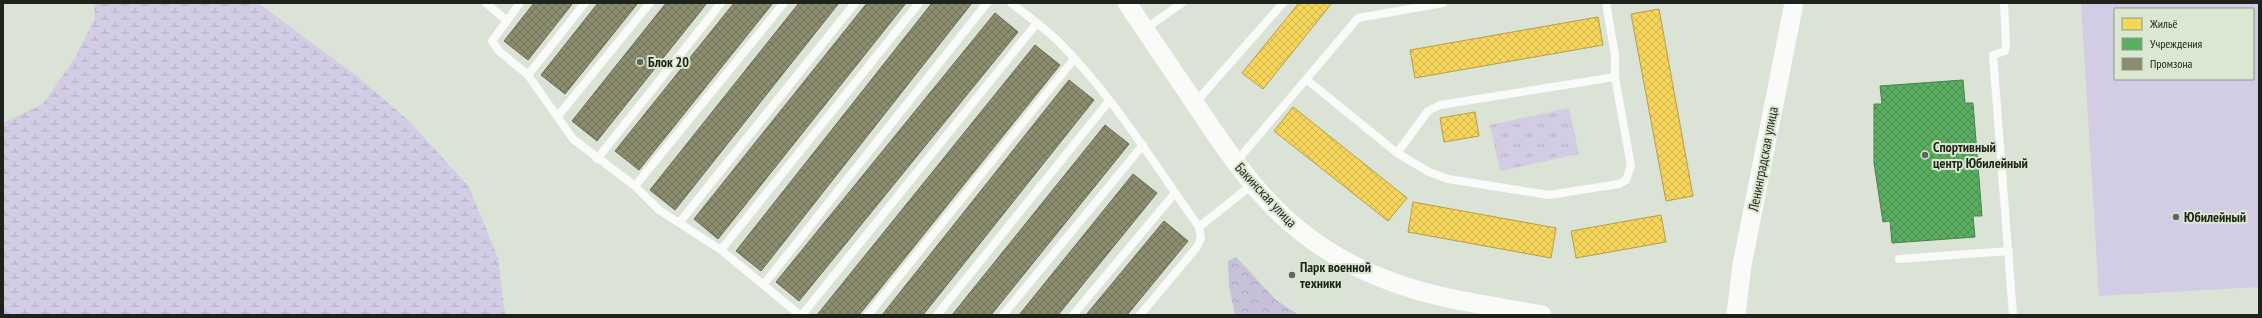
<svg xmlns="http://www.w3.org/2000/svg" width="2262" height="318" font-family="'PT Sans Narrow',sans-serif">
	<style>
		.grass { fill: #d2cce4; fill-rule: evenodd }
		.forest { fill: url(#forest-crowns) }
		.wetland { fill: url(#wetland-marsh) }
		.park { fill: url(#park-tufts) }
		.homes { fill: url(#homes-cross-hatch); stroke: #b59f48 }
		.public { fill: url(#public-cross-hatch); stroke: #48844c }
		.industry { fill: url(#industry-cross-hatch); stroke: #6b6c55 }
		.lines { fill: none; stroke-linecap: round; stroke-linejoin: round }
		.service { stroke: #fafbf9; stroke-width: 8 }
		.tertiary { stroke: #fafbf9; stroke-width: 19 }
		.poi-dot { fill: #60665c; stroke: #dae8d1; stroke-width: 1.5 }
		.labels { text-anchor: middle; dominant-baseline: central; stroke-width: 4; stroke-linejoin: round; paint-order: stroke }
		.poi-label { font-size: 14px; font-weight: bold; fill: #1d221a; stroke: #dae8d1; text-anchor: start }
		.street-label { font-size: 14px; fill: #1d221a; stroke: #dae8d1 }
	</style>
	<defs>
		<pattern id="forest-crowns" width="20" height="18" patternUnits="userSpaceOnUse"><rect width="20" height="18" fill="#c6c0d8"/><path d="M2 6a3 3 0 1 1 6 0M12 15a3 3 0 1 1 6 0" fill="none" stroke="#aaa5b9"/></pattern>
		<pattern id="wetland-marsh" width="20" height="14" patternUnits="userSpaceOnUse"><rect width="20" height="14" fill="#d2cce4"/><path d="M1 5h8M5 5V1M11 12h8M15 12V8" fill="none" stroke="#b4afc3"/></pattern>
		<pattern id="park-tufts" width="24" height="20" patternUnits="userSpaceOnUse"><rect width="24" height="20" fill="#d2cce4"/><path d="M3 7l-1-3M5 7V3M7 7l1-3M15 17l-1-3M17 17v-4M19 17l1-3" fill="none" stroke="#b4afc3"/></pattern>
		<pattern id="homes-cross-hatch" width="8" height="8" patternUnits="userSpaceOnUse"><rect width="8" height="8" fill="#f6d55c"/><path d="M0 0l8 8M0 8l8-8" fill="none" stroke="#d2b74f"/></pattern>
		<pattern id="public-cross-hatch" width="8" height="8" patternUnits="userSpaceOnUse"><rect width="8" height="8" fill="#5aae61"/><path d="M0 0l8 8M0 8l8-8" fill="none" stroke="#4a8d4f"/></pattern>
		<pattern id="industry-cross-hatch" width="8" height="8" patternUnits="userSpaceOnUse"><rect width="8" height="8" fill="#8c8c6e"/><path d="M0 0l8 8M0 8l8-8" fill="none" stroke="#72725a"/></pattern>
	</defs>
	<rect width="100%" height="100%" fill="#dbe3d6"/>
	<path class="grass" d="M2081 3H2259V287L2099 296ZM2115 9H2253V79H2115Z"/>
	<path class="forest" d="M1236 257 1276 300 1299 315H1235L1229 286 1228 261Z"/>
	<path class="wetland" d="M94 3H258L358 77 409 121 469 187 498 258 505 315H3V123L43 104 75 58 95 18Z"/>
	<path class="park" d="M1569 108 1579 154 1500 171 1490 125Z"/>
	<path class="homes" d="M1299 3H1332L1263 89 1242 73Z
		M1659 9 1693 196 1666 201 1631 14Z
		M1598 17 1603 45 1415 78 1410 50Z
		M1293 107 1407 198 1388 221 1274 131Z
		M1475 112 1479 136 1444 142 1440 118Z
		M1413 202 1556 228 1551 258 1408 232Z
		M1661 215 1666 242 1576 258 1571 231Z"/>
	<path class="public" d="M1963 80 1965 103H1973L1982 216H1973L1975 237 1892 243 1890 221 1883 222 1874 163V104H1882L1880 86Z"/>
	<path class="industry" d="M534 3H573L528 60 504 41Z
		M598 3H638L565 94 541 75Z
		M666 3H707L597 141 572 121Z
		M734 3H773L639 170 615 151Z
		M799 3H839L675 210 650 190Z
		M867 3H906L718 239 694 219Z
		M932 3H972L761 271 736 251Z
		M995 13 1018 32 799 301 776 282Z
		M1035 45 1060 65 859 315H817Z
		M1069 80 1094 100 923 315H882Z
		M1105 125 1129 144 991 315H952Z
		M1133 174 1157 193 1058 315H1019Z
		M1164 221 1188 241 1127 315H1086Z"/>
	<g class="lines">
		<path class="service" d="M486 3 507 21
			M520 3 492 41 499 51 528 75
			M585 3 528 75 573 139 635 186 659 210 721 250 800 315
			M1011 3C1027 15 1043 27 1058 41 1113 96 1154 164 1199 227L1201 238 1197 247 1140 315
			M2004 3 2006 45 2005 51 1993 55 2013 315
			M1145 29 1182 3
			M1306 79 1397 153 1429 172 1448 179 1549 195 1619 184 1626 180 1631 166 1615 77V55L1606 3
			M1195 103 1283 3
			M558 116 650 3
			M1397 153 1428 111 1440 105 1615 77
			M597 159 721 3
			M1236 162 1358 18 1443 3
			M635 186 784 3
			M679 223 855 3
			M1199 227 1253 184
			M721 250 919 3
			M1899 259 2009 251
			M764 284 987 3
			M802 315 1037 23
			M868 315 1074 59
			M937 315 1109 101
			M1003 315 1143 145
			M1073 315 1175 193"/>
		<path class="tertiary" d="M1127 3C1151 38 1174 73 1198 108 1226 150 1255 193 1293 225 1323 251 1358 270 1395 283 1441 300 1494 306 1542 315
			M1736 315 1742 265 1794 3"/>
	</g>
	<g class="poi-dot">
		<circle cx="640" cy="62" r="4"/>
		<circle cx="1925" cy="155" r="4"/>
		<circle cx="2176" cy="217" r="4"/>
		<circle cx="1292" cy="275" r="4"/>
	</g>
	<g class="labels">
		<g class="poi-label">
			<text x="648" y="62">Блок 20</text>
			<text x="1933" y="147">Спортивный<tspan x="1933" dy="16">центр Юбилейный</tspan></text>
			<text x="2184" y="217">Юбилейный</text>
			<text x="1300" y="267">Парк военной<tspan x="1300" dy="16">техники</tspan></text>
		</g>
		<g class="street-label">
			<text transform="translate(1763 159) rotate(-79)">Ленинградская улица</text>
			<text transform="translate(1266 195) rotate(47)">Бакинская улица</text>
		</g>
	</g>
	<rect width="2262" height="318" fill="none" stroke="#1d221a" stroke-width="8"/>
	<rect x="2114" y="8" width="140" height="72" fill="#dae8d1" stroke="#8e9988"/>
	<rect x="2122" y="18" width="20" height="12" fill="#f6d55c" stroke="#8e9988"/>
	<text x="2150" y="28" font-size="12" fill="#1d221a">Жильё</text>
	<rect x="2122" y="38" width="20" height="12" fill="#5aae61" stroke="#8e9988"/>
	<text x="2150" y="48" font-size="12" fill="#1d221a">Учреждения</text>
	<rect x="2122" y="58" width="20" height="12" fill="#8c8c6e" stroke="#8e9988"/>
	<text x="2150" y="68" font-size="12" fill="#1d221a">Промзона</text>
</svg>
